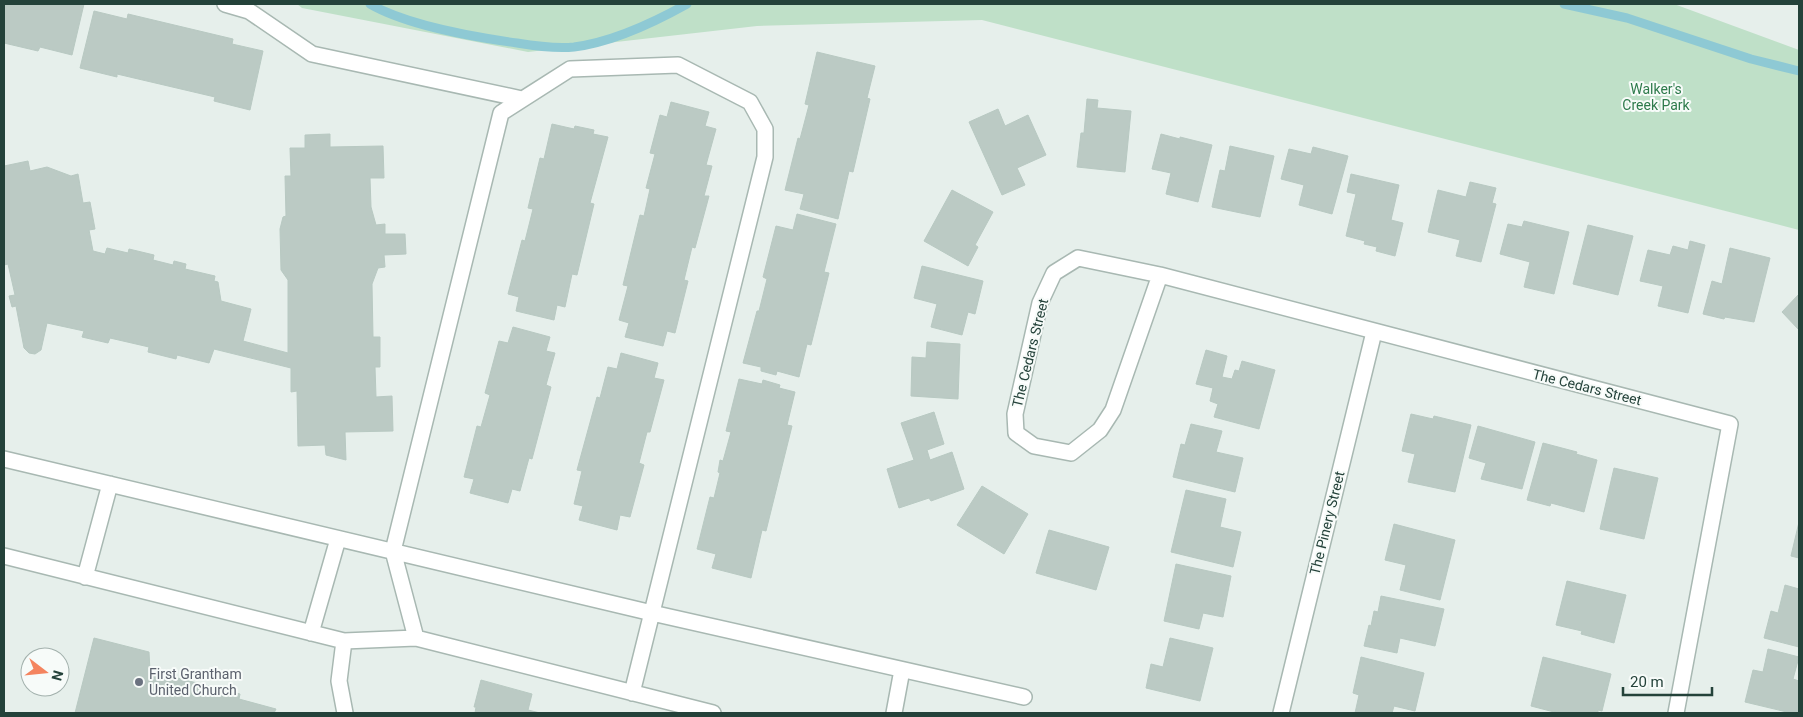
<svg xmlns="http://www.w3.org/2000/svg" width="1803" height="717" font-family="Roboto,sans-serif">
	<style>
		.green { fill: #bfe0c8 }
		.lines { fill: none; stroke-linecap: round; stroke-linejoin: round }
		.stream { stroke: #8ec9d4; stroke-width: 9 }
		.building { fill: #bbcac4; stroke: #b8c9c2 }
		.minor-casing { stroke: #a8b8b2; stroke-width: 18 }
		.minor { stroke: #fff; stroke-width: 15 }
		.worship-dot { fill: #6b7280; stroke: #f7fbf9; stroke-width: 2 }
		.labels { text-anchor: middle; dominant-baseline: central; stroke-width: 4; stroke-linejoin: round; paint-order: stroke }
		.park-label { font-size: 14px; fill: #2d7a4b; stroke: #f7fbf9 }
		.street-label { font-size: 14px; fill: #24423a; stroke: #f7fbf9 }
		.worship-label { font-size: 14px; fill: #5b616d; stroke: #f7fbf9; text-anchor: start }
	</style>
	<rect width="100%" height="100%" fill="#e6efeb"/>
	<path class="green" d="M297 4H1674L1799 50V230L982 20 757 26 528 52 302 8Z"/>
	<g class="lines">
		<path class="stream" d="M370 4C408 26 474 37 517 43 535 46 555 49 574 47 613 42 653 23 687 4
			M1564 4 1627 18 1751 59 1799 71"/>
	</g>
	<path class="building" d="M4 4H84L72 55 40 47 38 51 4 43Z
		M94 11 127 19 128 14 233 39 232 44 263 51 250 110 214 101 215 97 117 74V77L80 68Z
		M817 52 875 66 867 98 870 99 853 172 849 171 838 219 800 209 804 194 785 190 798 138 800 139 809 105 805 104Z
		M1087 99 1098 100 1097 108 1131 111 1125 172 1077 167 1081 133H1084Z
		M671 102 709 112 705 126 716 129 706 165 712 166 704 196H709L695 248 692 247 684 280 688 281 675 333 667 331 663 346 625 337 629 323 619 320 628 286 623 285 640 215 644 216 650 189 646 188 655 154 650 153 660 115 667 117Z
		M998 109 1005 126 1028 115 1046 155 1017 168 1025 185 1002 195 969 122Z
		M552 124 574 129 575 126 594 130 593 134 608 137 590 203 594 204 577 275 572 274 565 307 557 305 554 320 516 311 519 297 508 294 522 240 525 241 533 209 528 208 540 158 544 159Z
		M330 134V147L383 146 384 178H370L371 207 376 225 385 224V234H405L406 254 384 255 385 267 378 268 372 284 373 337H380V367H375L376 397 392 396 393 431 345 432 346 460 326 455 325 445 298 446 297 391 291 392V368L214 349 209 363 177 355 176 359 148 352 149 347 110 338 108 343 82 337 84 331 47 323 41 350 35 354 29 353 24 348 16 306 12 307 9 296 15 295 8 264 4 265V166L28 161 30 171 47 167 71 176 78 174 83 203 90 202 95 229 89 230 93 251 105 254 107 248 128 253 129 249 154 255 153 260 173 265 174 261 186 264 185 269 215 276 214 281 218 282 221 301 251 309 243 341 288 353V280L281 270 280 229 283 217 286 216 285 176H291L290 148H305V135Z
		M1161 134 1180 139V137L1212 145 1198 202 1166 194 1171 173 1152 169Z
		M1230 146 1274 156 1260 217 1212 207 1220 170 1225 171Z
		M1313 147 1348 156 1332 214 1299 205 1304 185 1281 179 1289 149 1311 154Z
		M1351 174 1399 185 1391 220 1403 223 1395 256 1376 251 1377 247 1364 244 1365 241 1346 236 1356 194 1347 192Z
		M1470 182 1496 188 1492 203 1496 204 1481 262 1456 256 1460 240 1428 232 1438 190 1466 197Z
		M952 190 993 212 975 245 978 247 968 266 924 241Z
		M797 214 836 224 824 272 829 273 811 345 807 344 799 377 777 371 776 375 761 371V367L743 363 757 311H759L767 279 763 277 776 226 793 230Z
		M1524 221 1569 232 1554 294 1524 287 1530 262 1500 254 1508 224 1522 227Z
		M1588 225 1633 236 1618 295 1573 284Z
		M1690 241 1705 245 1688 313 1658 306 1663 286 1640 281 1648 250 1670 255 1673 246 1688 250Z
		M1730 248 1770 258 1754 322 1725 317 1724 319 1703 314 1712 281 1722 284Z
		M922 266 983 281 975 314 968 312 962 335 931 327 937 304 914 298Z
		M1799 294V330L1782 312Z
		M513 327 550 337 546 351 555 353 546 385 551 387 532 459 529 458 520 491 512 489 508 503 470 493 474 479 464 477 477 426 481 427 490 395 485 393 499 341 508 343Z
		M927 342 960 344 958 399 911 396 912 357 926 358Z
		M1206 350 1227 356 1222 377 1232 379 1235 370 1239 371 1242 361 1275 370 1259 429 1214 417 1218 404 1210 401 1213 388 1196 384Z
		M621 353 658 363 654 378 664 380 650 432H647L639 463 644 465 630 517 620 515 617 530 579 520 583 506 574 504 582 471 577 470 597 397 600 398 608 367 617 369Z
		M739 379 762 384 763 380 780 385 779 388 795 392 787 425 792 426 766 531 762 530 751 578 712 568 716 554 697 549 710 497 714 498 720 473 718 472 720 460 723 461 731 432 726 431Z
		M934 412 944 444 927 450 930 460 952 452 964 489 931 501 929 498 899 508 887 469 914 460 901 423Z
		M1411 414 1433 419 1434 416 1471 425 1455 492 1408 482 1415 454 1402 451Z
		M1191 424 1222 431 1216 452 1243 458 1235 492 1173 477 1181 444 1185 445Z
		M1478 426 1535 442 1522 489 1481 479 1486 463 1469 458Z
		M1543 443 1577 452 1576 454 1597 460 1584 512 1551 503 1550 506 1527 500Z
		M1614 468 1658 478 1644 539 1600 529Z
		M982 486 1028 514 1004 554 957 525Z
		M1186 490 1226 499 1220 527 1241 532 1233 567 1171 552Z
		M1799 522V558L1791 556Z
		M1394 524 1455 540 1440 600 1400 590 1406 565 1385 560Z
		M1049 530 1109 547 1096 590 1036 573Z
		M1176 564 1231 576 1223 617 1203 613 1199 629 1164 621Z
		M1567 581 1626 595 1614 643 1581 634 1582 631 1556 625Z
		M1785 585 1799 589V647L1764 638 1771 611 1778 613Z
		M1381 596 1444 609 1435 646 1400 638 1397 653 1364 646 1369 625 1371 626 1374 611 1378 612Z
		M94 638 149 652 150 671 240 694 239 699 276 709 274 713H75Z
		M1170 638 1213 648 1200 701 1146 688 1151 664 1163 667Z
		M1768 649 1799 657 1793 679 1799 681V713H1791L1745 702 1753 670 1763 672Z
		M1361 657 1424 673 1415 711 1394 706 1392 713H1355L1359 695 1353 693Z
		M1543 657 1611 674 1602 711 1598 710V713H1558L1531 706Z
		M481 680 532 694 528 710 540 713H475L476 707H474Z"/>
	<g class="lines">
		<g class="minor-casing">
			<path id="minor" d="M225 4 249 11 312 54 522 99
				M1160 275 1113 410 1100 430 1071 453 1034 446 1016 433 1015 414 1040 303 1054 273 1078 258 1160 275 1730 424 1676 713
				M4 459 652 613 1024 697
				M4 556 344 641 416 638
				M85 577 110 484
				M311 633 338 539
				M344 641 339 681 345 713
				M632 693 765 157V129L750 102 678 65 570 69 501 113 393 551 416 638 713 713
				M894 713 902 670
				M1281 713 1374 332"/>
		</g>
		<use href="#minor" class="minor"/>
	</g>
	<circle class="worship-dot" cx="139" cy="682" r="5"/>
	<g class="labels">
		<g class="park-label">
			<text x="1656" y="89">Walker's<tspan x="1656" dy="16">Creek Park</tspan></text>
		</g>
		<g class="street-label">
			<text transform="translate(1030 353) rotate(-76)">The Cedars Street</text>
			<text transform="translate(1587 387) rotate(14)">The Cedars Street</text>
			<text transform="translate(1327 523) rotate(-76)">The Pinery Street</text>
		</g>
		<g class="worship-label">
			<text x="149" y="674">First Grantham<tspan x="149" dy="16">United Church</tspan></text>
		</g>
	</g>
	<rect width="1803" height="717" fill="none" stroke="#24423a" stroke-width="10"/>
	<g transform="translate(45 672) rotate(106)"><circle r="24" fill="#f7fbf9" stroke="#a3b1ad"/>
	<path d="M0-4L9 19L0 12L-9 19Z" fill="#f4845f"/>
	<text y="-8" font-size="14" font-weight="bold" text-anchor="middle" fill="#24423a">N</text>
	</g>
	<path d="M1623 687v8h89v-8" fill="none" stroke="#24423a" stroke-width="2.5"/>
	<text x="1630" y="687" font-size="15" fill="#24423a" stroke="#f7fbf9" stroke-width="4" paint-order="stroke">20 m</text>
</svg>
